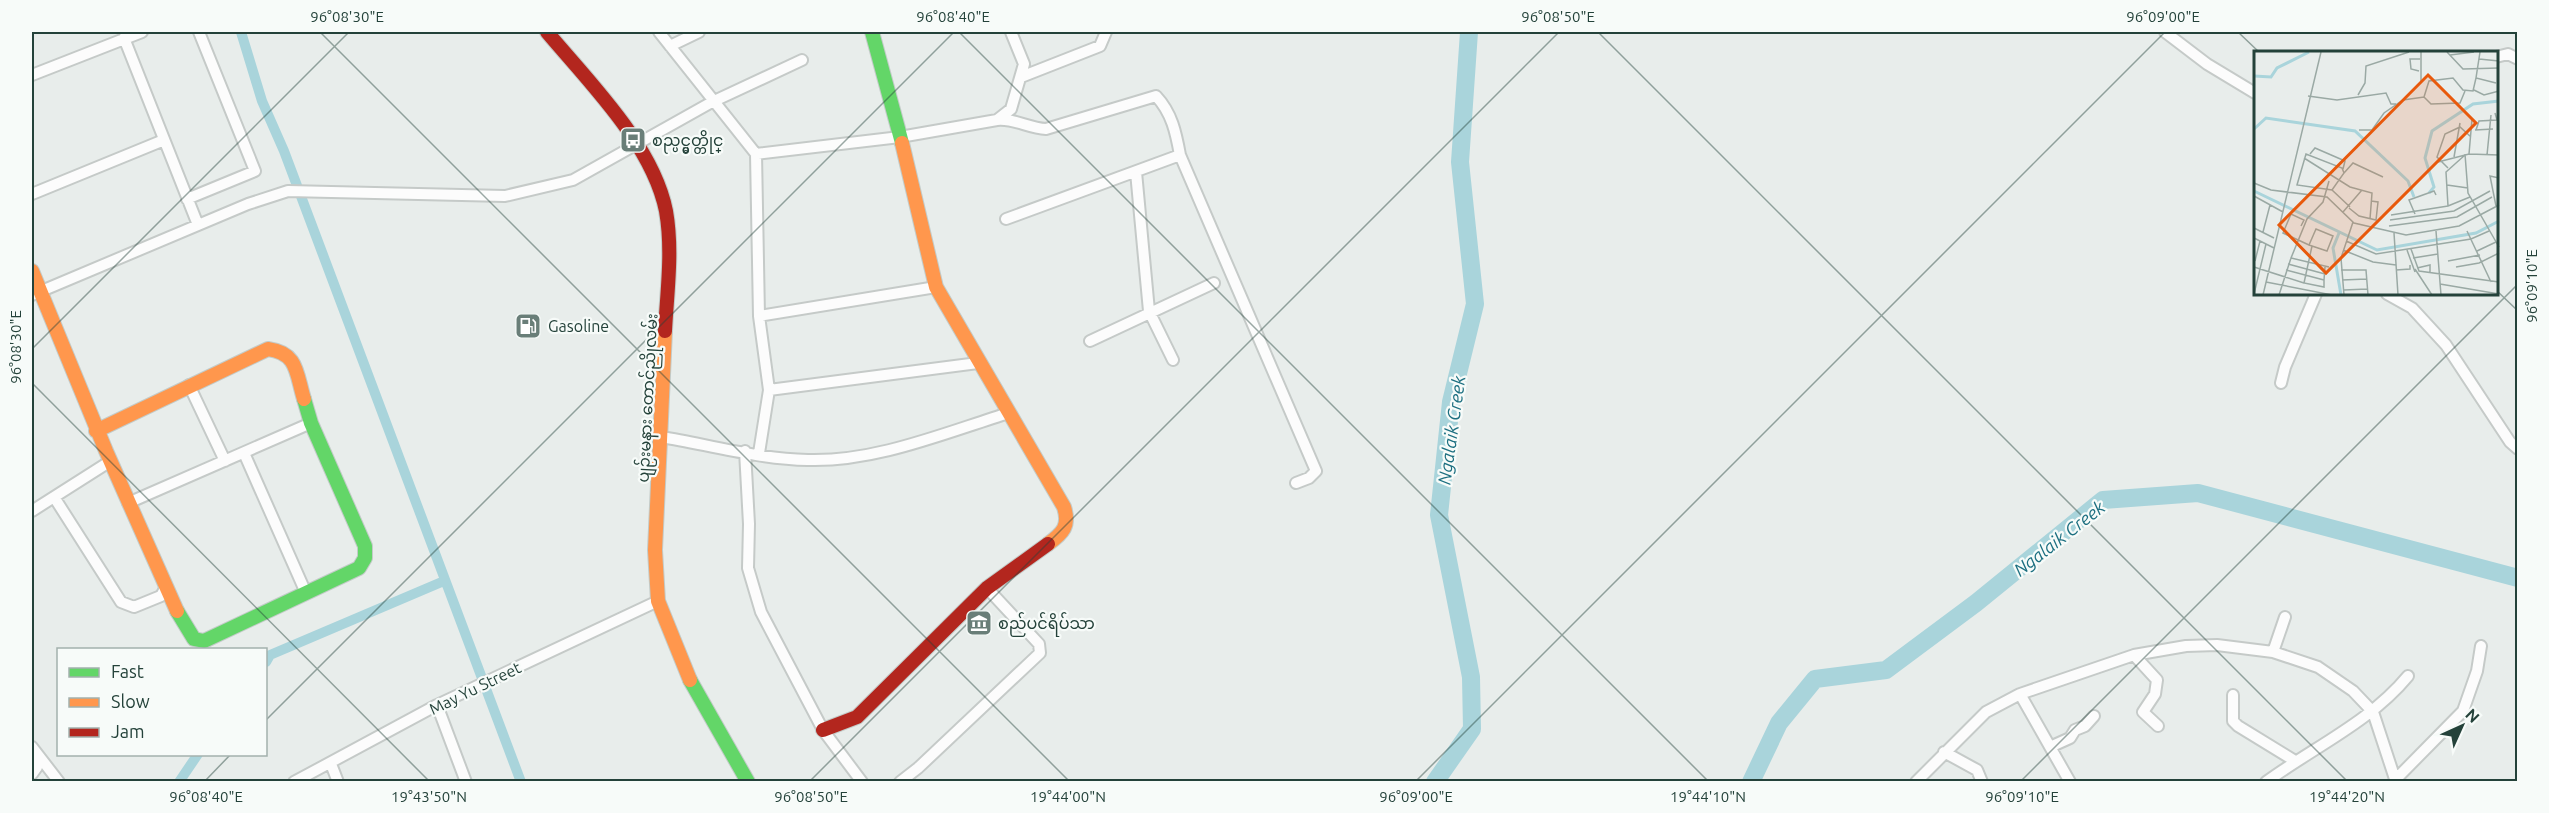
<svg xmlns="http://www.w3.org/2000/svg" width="2549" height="813" font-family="Ubuntu,'Noto Sans Myanmar',sans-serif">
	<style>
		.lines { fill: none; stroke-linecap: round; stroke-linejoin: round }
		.canal { stroke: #a9d4db; stroke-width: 10 }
		.river { stroke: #a9d4db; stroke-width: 18 }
		.street-casing { stroke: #c5cac8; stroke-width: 14 }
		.fast-casing { stroke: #c3cbc8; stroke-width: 16 }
		.slow-casing { stroke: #c3cbc8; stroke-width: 16 }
		.jam-casing { stroke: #c3cbc8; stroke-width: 16 }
		.street { stroke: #fcfcfc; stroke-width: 10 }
		.fast { stroke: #63d668; stroke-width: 14 }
		.slow { stroke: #ff974d; stroke-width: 14 }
		.jam { stroke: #b3261e; stroke-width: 14 }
		.ticks { fill: none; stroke: #24423a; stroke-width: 1.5; stroke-opacity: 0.45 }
		.labels { text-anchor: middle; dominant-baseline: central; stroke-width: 4.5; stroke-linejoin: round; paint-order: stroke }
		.poi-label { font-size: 16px; fill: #24423a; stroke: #f7fbf9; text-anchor: start }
		.street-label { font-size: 16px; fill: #24423a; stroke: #f7fbf9 }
		.water-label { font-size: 18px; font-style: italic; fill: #1c6f80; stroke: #f7fbf9 }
		.inset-river { fill: none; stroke: #a9d4db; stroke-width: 3 }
		.inset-road { fill: none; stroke: #9aa9a4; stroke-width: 1.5 }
		.view { fill: #e8590c; fill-opacity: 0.15; stroke: #e8590c; stroke-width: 3 }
		.inset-edge { fill: none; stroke: #24423a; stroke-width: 3 }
		.neatline { fill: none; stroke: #24423a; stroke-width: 2 }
		.ticks-label { font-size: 15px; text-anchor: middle; fill: #24423a }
	</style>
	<rect width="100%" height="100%" fill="#e8edeb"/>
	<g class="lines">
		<path class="canal" d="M241 32 262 101 284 151 521 782
			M266 662 270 655 444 581
			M179 782 198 754"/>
		<path class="river" d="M1435 782 1472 729 1471 677 1439 515 1451 402 1475 304 1460 162 1469 32
			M1751 782 1779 723 1815 679 1886 670 1976 603 2103 500 2198 493 2518 578"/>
		<g class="street-casing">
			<path id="street" d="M659 32 756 154 759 316 769 390 759 453
				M2165 32 2207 64 2255 93
				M124 38 198 225
				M670 46 699 32
				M2496 57 2508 54 2518 59
				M32 75 142 32
				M1021 77 1100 46 1106 32
				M997 120C1014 118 1028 128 1046 129L1156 96C1172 113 1176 133 1180 155L1316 471 1309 478 1296 483
				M756 154 900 137 997 120 1011 109 1024 64 1011 32
				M1136 172 1149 311 1173 360
				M32 194 164 140
				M187 199 255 171 199 32
				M1006 219 1180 155
				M2387 294 2412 308 2446 345 2510 442 2518 449
				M32 295 248 204 288 191 505 196 573 180 712 102 802 60
				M759 316 936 287
				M1090 341 1214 283
				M2281 383 2285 367 2316 294
				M189 385 225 461
				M769 390 978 363
				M662 437C709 445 759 459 808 460 876 462 944 433 1009 413
				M745 451 749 524 748 568 761 612 823 730 862 782
				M244 453 306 593
				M54 497 121 602 134 607 161 596 166 587
				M128 503 311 423
				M32 511 109 462
				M2273 652 2285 617
				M2134 655 2157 680 2155 694 2143 712 2158 726
				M2020 694 2070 782
				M2233 695V721L2238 726 2295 761
				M437 705 466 782
				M32 747 59 782
				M2050 747 2070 738 2075 730 2085 726 2094 716
				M1944 752 1977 770 1982 782
				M331 764 338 782
				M32 774 37 767 35 752
				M2397 778 2463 711 2477 671 2481 646
				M294 782 437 705 658 601
				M900 782 918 768 1040 653 1039 644 987 588
				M1916 782 1986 712 2020 694 2134 655 2186 646 2217 645 2273 652 2318 667 2353 691 2373 712 2396 782
				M2266 782C2314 747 2370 722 2408 676"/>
		</g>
		<g class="fast-casing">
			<path id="fast" d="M872 32 902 143
				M177 611 194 639 204 641 359 568 365 558V546L311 423 304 399
				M690 680 748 782"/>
		</g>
		<g class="slow-casing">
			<path id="slow" d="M902 143 936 287 1064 507C1070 526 1063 533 1048 544
				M32 271 106 451 177 611
				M665 331 655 550 658 601 690 680
				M96 431 268 349C298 353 296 373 304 399"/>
		</g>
		<g class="jam-casing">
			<path id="jam" d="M547 32C589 82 653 145 666 211 673 251 667 292 665 331
				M823 730 857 717 987 588 1048 544"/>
		</g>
		<use href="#street" class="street"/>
		<use href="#fast" class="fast"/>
		<use href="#slow" class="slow"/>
		<use href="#jam" class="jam"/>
	</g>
	<path class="ticks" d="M320 32 1070 782M959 32 1709 782M1598 32 2348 782M2238 32 2259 52M2496 290 2518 311M32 349 349 32M32 383 430 782M266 720 954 32M204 782 231 754M809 782 1559 32M1415 782 2165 32M2020 782 2518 284"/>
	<defs>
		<g id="bus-square" transform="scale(1.35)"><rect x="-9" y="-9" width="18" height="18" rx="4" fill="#697e78" stroke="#f7fbf9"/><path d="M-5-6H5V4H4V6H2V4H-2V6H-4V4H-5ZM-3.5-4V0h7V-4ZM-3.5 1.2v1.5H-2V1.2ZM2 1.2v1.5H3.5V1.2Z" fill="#fff"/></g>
		<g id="fuel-square" transform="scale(1.35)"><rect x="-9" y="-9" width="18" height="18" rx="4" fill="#697e78" stroke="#f7fbf9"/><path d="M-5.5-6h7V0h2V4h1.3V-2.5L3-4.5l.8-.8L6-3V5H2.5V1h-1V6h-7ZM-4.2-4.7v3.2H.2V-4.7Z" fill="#fff"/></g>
		<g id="museum-square" transform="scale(1.35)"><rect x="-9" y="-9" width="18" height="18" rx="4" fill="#697e78" stroke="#f7fbf9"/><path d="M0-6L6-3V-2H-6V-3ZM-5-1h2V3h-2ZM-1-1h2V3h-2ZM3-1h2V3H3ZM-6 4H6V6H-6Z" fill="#fff"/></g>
	</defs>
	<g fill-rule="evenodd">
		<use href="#bus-square" x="633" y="140"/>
		<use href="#fuel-square" x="528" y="326"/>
		<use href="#museum-square" x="979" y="623"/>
	</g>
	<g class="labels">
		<g class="poi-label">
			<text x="652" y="140">စည္ပင္မွတ္တိုင္</text>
			<text x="548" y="326">Gasoline</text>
			<text x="998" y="623">စည်ပင်ရိပ်သာ</text>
		</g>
		<g class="street-label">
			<text transform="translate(647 398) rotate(-87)">ပျဉ်းမနား တောင်ညိုလမ်း</text>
			<text transform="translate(475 688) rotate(-26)">May Yu Street</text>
		</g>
		<g class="water-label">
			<text transform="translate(1451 430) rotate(-82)">Ngalaik Creek</text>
			<text transform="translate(2059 538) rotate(-38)">Ngalaik Creek</text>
		</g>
	</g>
	<g transform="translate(2254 51)">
		<rect width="244" height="244" fill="#e8edeb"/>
		<path class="inset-river" d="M0 25 17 26 23 17 55 1M0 78 12 67 101 80 154 130 160 146M0 140 123 199 222 182 245 170M175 142 180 136 171 107 178 80 219 53 245 50M85 182 79 197 87 244"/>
		<path class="inset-road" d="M167 1V30M193 1 209 18 245 17M226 1 222 27 242 32M196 4 220 1M225 8 245 10M165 20 157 18 156 8H166M220 39 230 44 245 40M104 44 111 32 112 15 155 1M54 45 83 49 132 42 137 53H142M170 46 175 30 199 27 209 39 219 40 222 27M105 79H118L130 62 149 49 170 46 177 53 206 52 211 40M221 79 239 78M222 79 225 70 243 69 241 62M56 103 61 97 91 110 89 118M211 103 214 142 245 196M215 103 218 68M233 104 237 64M200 106 206 72M50 107 96 136 118 142 116 168M184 111 215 103 245 104M194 117 183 106 191 83 206 76 217 86M90 122 99 112 129 126M0 132 17 139 73 146 100 172 152 184 205 175 245 154M193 134 214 137M78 139 90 122 88 117 52 103 43 134 78 139 96 156M0 145 29 161M194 155 192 121 211 104M242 155 236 125 245 127M95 157 105 165 122 169 124 151 117 150M89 161 108 139M161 163 155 149 180 140 182 144M137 164 194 155 216 146M136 169 200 160 236 140M47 175 50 169 37 163 29 182 55 194 73 200 79 185 62 178 55 194M135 175 203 166 238 146M0 177 20 187M182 180 187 244M213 180 237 231M9 181 16 154M140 182 144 244M0 187 20 197M92 190 122 203 217 188 235 180M58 195 50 232 70 236V229M157 198 165 220 245 231M89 199 119 211 142 214M153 199 161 221M223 200 242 191M159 207 184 203M1 210 6 190M194 210 226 204M34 213 71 223M0 216 50 232M75 216 37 207 53 168 69 151 75 130M202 216 225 212 245 202M163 217 176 214V222M161 218 178 244M32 219 70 229 71 216M87 219H112L114 244M142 219 156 218V214M88 229 113 228M12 231 78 244M186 233 245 243M90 239 113 238M0 243 12 193M9 244 67 1M25 244 37 207M90 244 87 207 99 171"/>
		<path class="view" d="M174 24 222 72 72 222 25 174Z"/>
		<rect width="244" height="244" class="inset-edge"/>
	</g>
	<rect width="2549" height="813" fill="none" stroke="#f7fbf9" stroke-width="66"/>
	<rect x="57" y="648" width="210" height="108" fill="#f7fbf9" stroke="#a3b1ad" stroke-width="1.5"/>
	<rect x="69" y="668" width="30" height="9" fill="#63d668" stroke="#a3b1ad" stroke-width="1.5"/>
	<text x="111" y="678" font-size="18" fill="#24423a">Fast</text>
	<rect x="69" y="698" width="30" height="9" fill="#ff974d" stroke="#a3b1ad" stroke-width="1.5"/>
	<text x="111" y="708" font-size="18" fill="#24423a">Slow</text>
	<rect x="69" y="728" width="30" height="9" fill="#b3261e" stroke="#a3b1ad" stroke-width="1.5"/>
	<text x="111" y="738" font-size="18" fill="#24423a">Jam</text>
	<g transform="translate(2462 726) rotate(45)" stroke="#f7fbf9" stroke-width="4.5" paint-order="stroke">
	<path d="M0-4.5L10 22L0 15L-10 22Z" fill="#24423a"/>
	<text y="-9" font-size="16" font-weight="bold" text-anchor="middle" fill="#24423a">N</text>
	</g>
	<rect x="33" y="33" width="2483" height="747" class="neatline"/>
	<g class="ticks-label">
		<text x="347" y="22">96°08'30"E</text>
		<text x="953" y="22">96°08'40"E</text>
		<text x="1558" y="22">96°08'50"E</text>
		<text x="2163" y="22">96°09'00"E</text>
		<text transform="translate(2532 286) rotate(-90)" y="5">96°09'10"E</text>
		<text transform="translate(16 347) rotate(-90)" y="5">96°08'30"E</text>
		<text x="206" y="802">96°08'40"E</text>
		<text x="429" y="802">19°43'50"N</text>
		<text x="811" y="802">96°08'50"E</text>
		<text x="1068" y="802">19°44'00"N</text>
		<text x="1416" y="802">96°09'00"E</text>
		<text x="1708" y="802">19°44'10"N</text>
		<text x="2022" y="802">96°09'10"E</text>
		<text x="2347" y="802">19°44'20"N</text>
	</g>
</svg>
